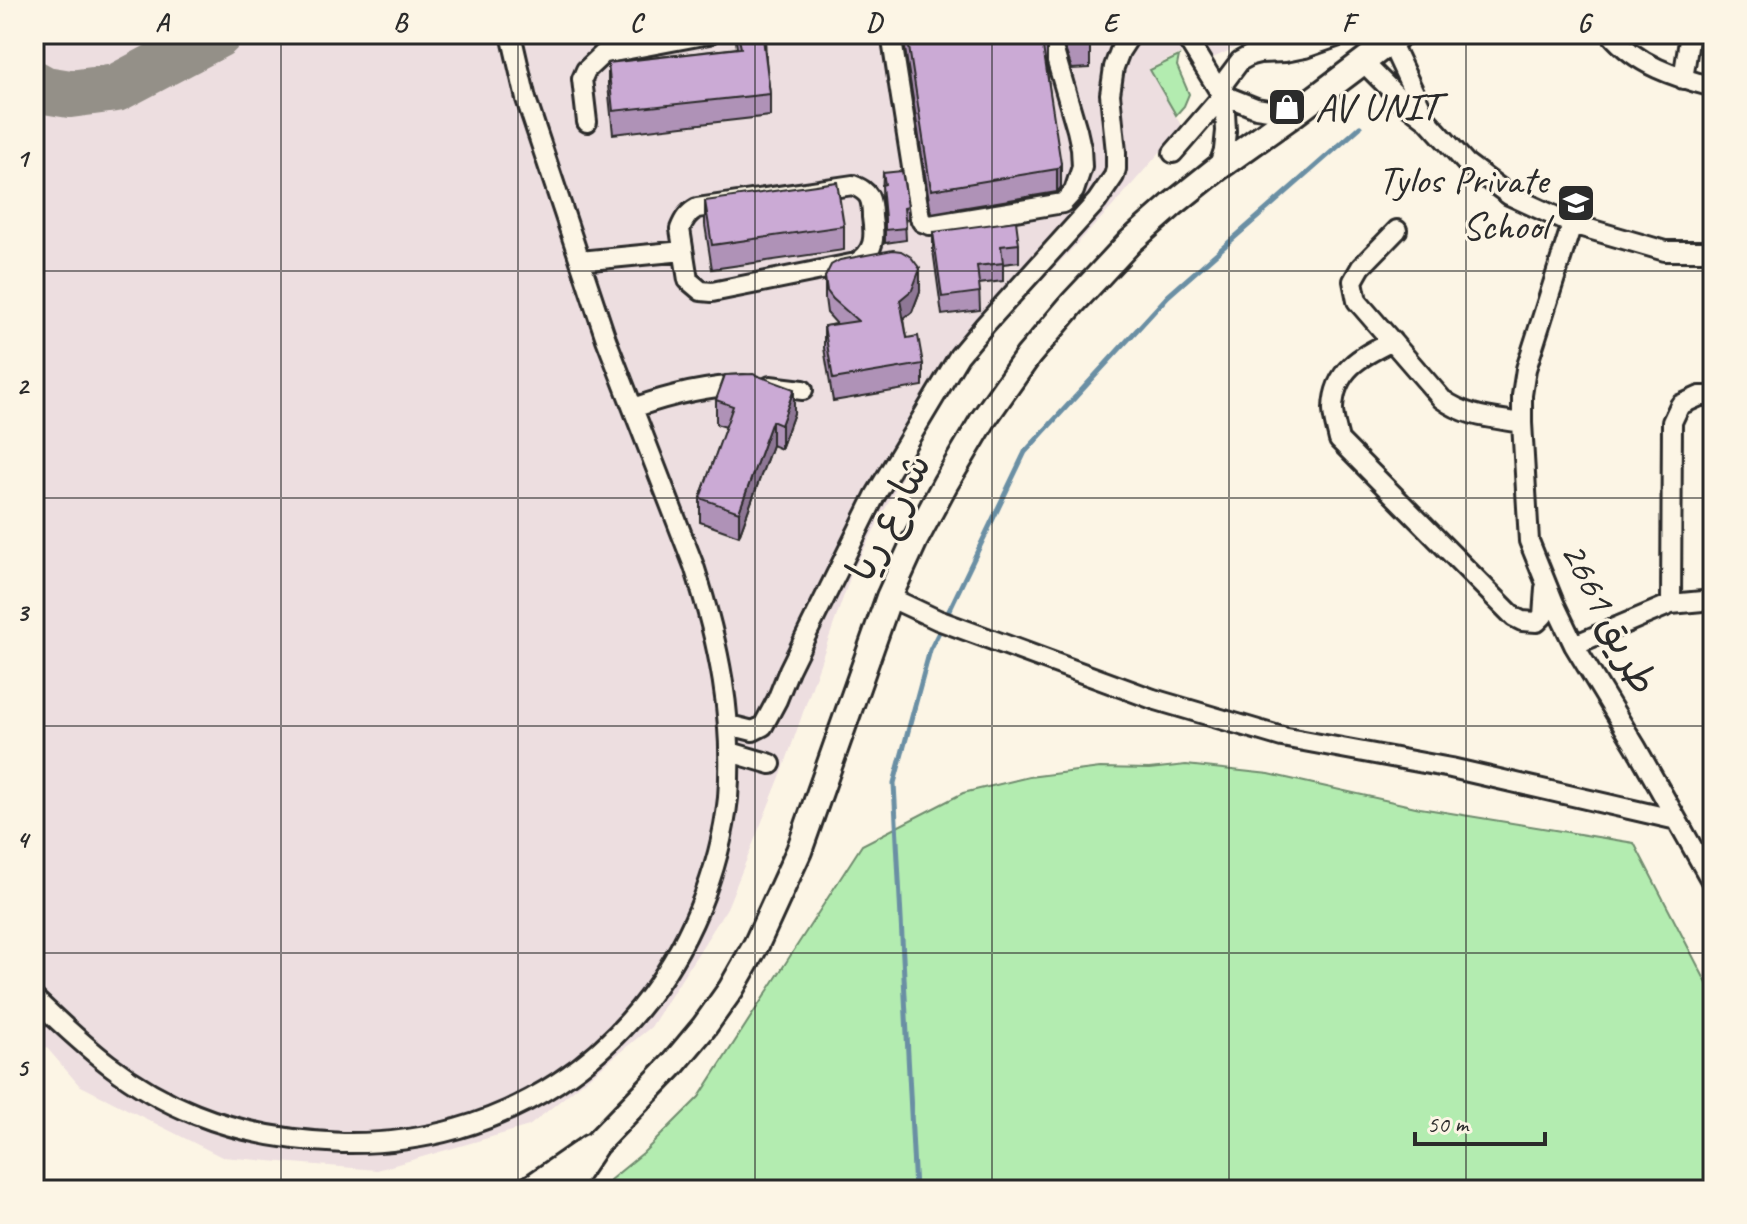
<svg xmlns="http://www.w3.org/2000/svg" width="1747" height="1224" font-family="Caveat,'Playpen Sans Arabic',sans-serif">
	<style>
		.built { fill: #eddee0 }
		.green { fill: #b3ecb0; stroke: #6f8c6e; stroke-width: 2 }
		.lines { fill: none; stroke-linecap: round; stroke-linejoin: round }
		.stream { stroke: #6b8fa4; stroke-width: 5 }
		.taxiway { stroke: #949088; stroke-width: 48 }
		.minor-casing { stroke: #2b2b2b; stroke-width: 24 }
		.major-casing { stroke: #2b2b2b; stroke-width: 30 }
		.minor { stroke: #fcf5e5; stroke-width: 18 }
		.major { stroke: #fcf5e5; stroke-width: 24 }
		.wall { fill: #af92b7; stroke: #2b2b2b; stroke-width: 2 }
		.shaded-wall { fill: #8e7795; stroke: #2b2b2b; stroke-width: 2 }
		.building { fill: #cbaad5; stroke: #2b2b2b; stroke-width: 2 }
		.grid { fill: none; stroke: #2b2b2b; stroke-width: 2; stroke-opacity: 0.55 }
		.labels { text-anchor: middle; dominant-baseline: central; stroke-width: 6; stroke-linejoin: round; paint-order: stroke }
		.poi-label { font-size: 40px; fill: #2b2b2b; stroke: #fcf5e5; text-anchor: start }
		.street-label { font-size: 40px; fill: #2b2b2b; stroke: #fcf5e5 }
		.neatline { fill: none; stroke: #2b2b2b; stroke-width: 3 }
		.grid-label { font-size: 26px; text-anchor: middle; font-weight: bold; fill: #2b2b2b }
	</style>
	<rect width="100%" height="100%" fill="#fcf5e5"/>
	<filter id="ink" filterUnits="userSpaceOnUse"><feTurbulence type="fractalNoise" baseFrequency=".0125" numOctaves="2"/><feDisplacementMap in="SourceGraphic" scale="16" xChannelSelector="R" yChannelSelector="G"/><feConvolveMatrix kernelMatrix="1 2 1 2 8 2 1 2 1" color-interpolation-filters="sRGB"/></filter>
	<g filter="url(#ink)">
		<path class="built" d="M34 34H1243L1244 35 1240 37 1243 44 1211 59 1200 44 1149 69 1182 127 1113 206 960 366 852 572 784 767 727 908 651 1027 529 1126 377 1170 222 1157 79 1085 34 1033Z"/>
		<path class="green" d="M1179 56 1177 66 1189 94 1184 106 1176 115 1150 70Z
			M1186 765 1269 774 1420 808 1634 843 1713 995V1190H609L610 1180 643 1153 699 1097 862 845 963 793 1029 777 1100 768 1149 769Z"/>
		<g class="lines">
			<path class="stream" d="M946 617 1025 452 1168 296 1360 127
				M915 1190 894 783 930 650 942 626"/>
			<path class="taxiway" d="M34 84 45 90 70 94 116 88 218 34"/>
			<g class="minor-casing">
				<path id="minor" d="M891 34 920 218 922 222 930 225 1063 203 1074 191 1082 167 1081 148 1077 130 1049 34
					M1184 34 1221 94 1225 112 1226 131 1224 150 1218 168
					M1611 34C1637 65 1675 77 1713 87
					M1390 41 1426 118
					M1363 62 1402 101 1427 120 1466 163 1509 195 1572 224 1665 251H1713
					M1683 79 1690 34
					M1221 94 1256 108 1294 114
					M587 122 582 79 586 70 603 54 709 34
					M1173 153 1218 101 1225 81 1240 61 1251 55 1259 53 1285 52 1305 48 1345 34
					M853 185C859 188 865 190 869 197 872 203 872 210 872 217 875 237 875 252 856 263L712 292 701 291 688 280 680 229C684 219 688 213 697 208Z
					M1572 224 1526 369 1522 395V423L1529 541 1554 603 1574 645 1636 747 1713 884
					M1397 230 1361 267 1353 281 1357 301 1442 399C1466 417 1493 418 1522 423
					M580 261 683 251
					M1392 341C1362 356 1334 369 1333 409 1333 419 1337 430 1339 440L1514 617 1522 621 1537 622 1543 616 1545 588
					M770 386 803 390
					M633 408C670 395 705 386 744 385
					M889 597 938 620 1153 699 1282 737 1451 768 1677 820
					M1671 604 1672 422 1680 405 1700 396H1713
					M1574 645 1671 604 1713 600
					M729 725 753 731 763 726 777 700 789 670 875 496 959 356 985 325 1097 201 1114 176 1116 169V152L1110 94 1112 81 1114 67 1120 51 1131 34
					M730 752 771 764
					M34 998C84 1046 129 1088 195 1114 242 1133 292 1141 343 1143 503 1146 637 1057 699 909 713 875 724 836 728 798 734 716 719 644 694 566L606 339 526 99 511 34"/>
			</g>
			<g class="major-casing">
				<path id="major" d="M528 1190 590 1147
					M565 1190 596 1144 673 1064 704 1027 731 989 756 945 799 851 889 597 915 540 945 484 983 420 1028 356 1073 303 1131 241 1173 204 1218 168 1294 114 1400 34"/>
			</g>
			<use href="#minor" class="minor"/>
			<use href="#major" class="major"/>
		</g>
		<path class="wall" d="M735 34H765L766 60 770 94V116L613 134 608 85V63L737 48Z
			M904 34H1043L1047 47V70L1061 187 1057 192 931 213 904 42Z
			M1060 34H1090V68L1072 69Z
			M883 173 908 207V219L905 220 906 240 885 243V226L882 197Z
			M705 201 844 226V250L712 269 705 225Z
			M933 232 1019 244V262L1003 264V281L979 284 980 310 942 315 933 250Z
			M825 277 920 291 912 312 904 319 907 338 923 364V386L833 401 824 348V326L837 324 827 313 825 298Z
			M716 400 794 413 781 449 772 445 739 536 700 522V498L726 427 716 424Z"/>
		<path class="shaded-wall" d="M1061 164V187L1057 192V169Z
			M920 269V291L912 312 900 321V300Z
			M794 389V413L781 449V425Z
			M772 421V445L739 536V512Z"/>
		<path class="building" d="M738 34H765L766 37 763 38 770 94 613 111 608 63 741 48Z
			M907 34H1043L1047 47H1043L1061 164 1057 169 931 190Z
			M1068 34H1090V45L1072 46Z
			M902 171 908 207 904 208 906 228 885 230V218L882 185 885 184 883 173Z
			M837 182 844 226 712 245 705 201Z
			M1016 221 1019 244 1001 246 1003 263 977 266 980 292 942 297 933 232Z
			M893 250 901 251 911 257 920 269 912 290 900 300 907 338 918 336 923 364 833 379 824 326 858 321 833 299 827 291 825 277 831 265 840 260Z
			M753 374 794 389 781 425 772 421 739 512 700 498 733 406 716 400 725 375Z"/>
	</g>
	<path class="grid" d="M281 34V1190M518 34V1190M755 34V1190M992 34V1190M1229 34V1190M1466 34V1190M34 271H1713M34 498H1713M34 726H1713M34 953H1713"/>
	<defs>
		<g id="shop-square" transform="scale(2)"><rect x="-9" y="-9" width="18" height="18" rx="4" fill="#2b2b2b" stroke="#fcf5e5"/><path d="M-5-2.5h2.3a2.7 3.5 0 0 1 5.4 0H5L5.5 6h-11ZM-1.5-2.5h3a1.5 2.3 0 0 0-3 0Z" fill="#fff"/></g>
		<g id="school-square" transform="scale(2)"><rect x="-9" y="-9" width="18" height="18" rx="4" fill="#2b2b2b" stroke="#fcf5e5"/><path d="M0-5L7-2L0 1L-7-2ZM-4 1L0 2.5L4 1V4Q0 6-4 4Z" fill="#fff"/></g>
	</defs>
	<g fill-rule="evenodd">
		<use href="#shop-square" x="1287" y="107"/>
		<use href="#school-square" x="1576" y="203"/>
	</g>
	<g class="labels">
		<g class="poi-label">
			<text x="1315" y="107">AV UNIT</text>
			<text x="1548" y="180" text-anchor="end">Tylos Private<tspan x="1548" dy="46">School</tspan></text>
		</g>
		<g class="street-label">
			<text transform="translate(889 517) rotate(-63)">شارع ريا</text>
			<text transform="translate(1609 618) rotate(63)">طريق 2661</text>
		</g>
	</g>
	<rect width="1747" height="1224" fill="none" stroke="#fcf5e5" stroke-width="88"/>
	<path d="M1415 1132v12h130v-12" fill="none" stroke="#2b2b2b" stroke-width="4"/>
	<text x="1427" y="1132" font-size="24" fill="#2b2b2b" stroke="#fcf5e5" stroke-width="6" paint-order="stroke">50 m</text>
	<rect x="44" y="44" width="1659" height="1136" class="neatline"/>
	<g class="grid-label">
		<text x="162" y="31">A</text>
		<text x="400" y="31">B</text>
		<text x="636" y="31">C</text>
		<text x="874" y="31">D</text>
		<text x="1110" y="31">E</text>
		<text x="1348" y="31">F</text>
		<text x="1584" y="31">G</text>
		<text x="22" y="167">1</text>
		<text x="22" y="394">2</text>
		<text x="22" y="621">3</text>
		<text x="22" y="848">4</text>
		<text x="22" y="1076">5</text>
	</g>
</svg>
